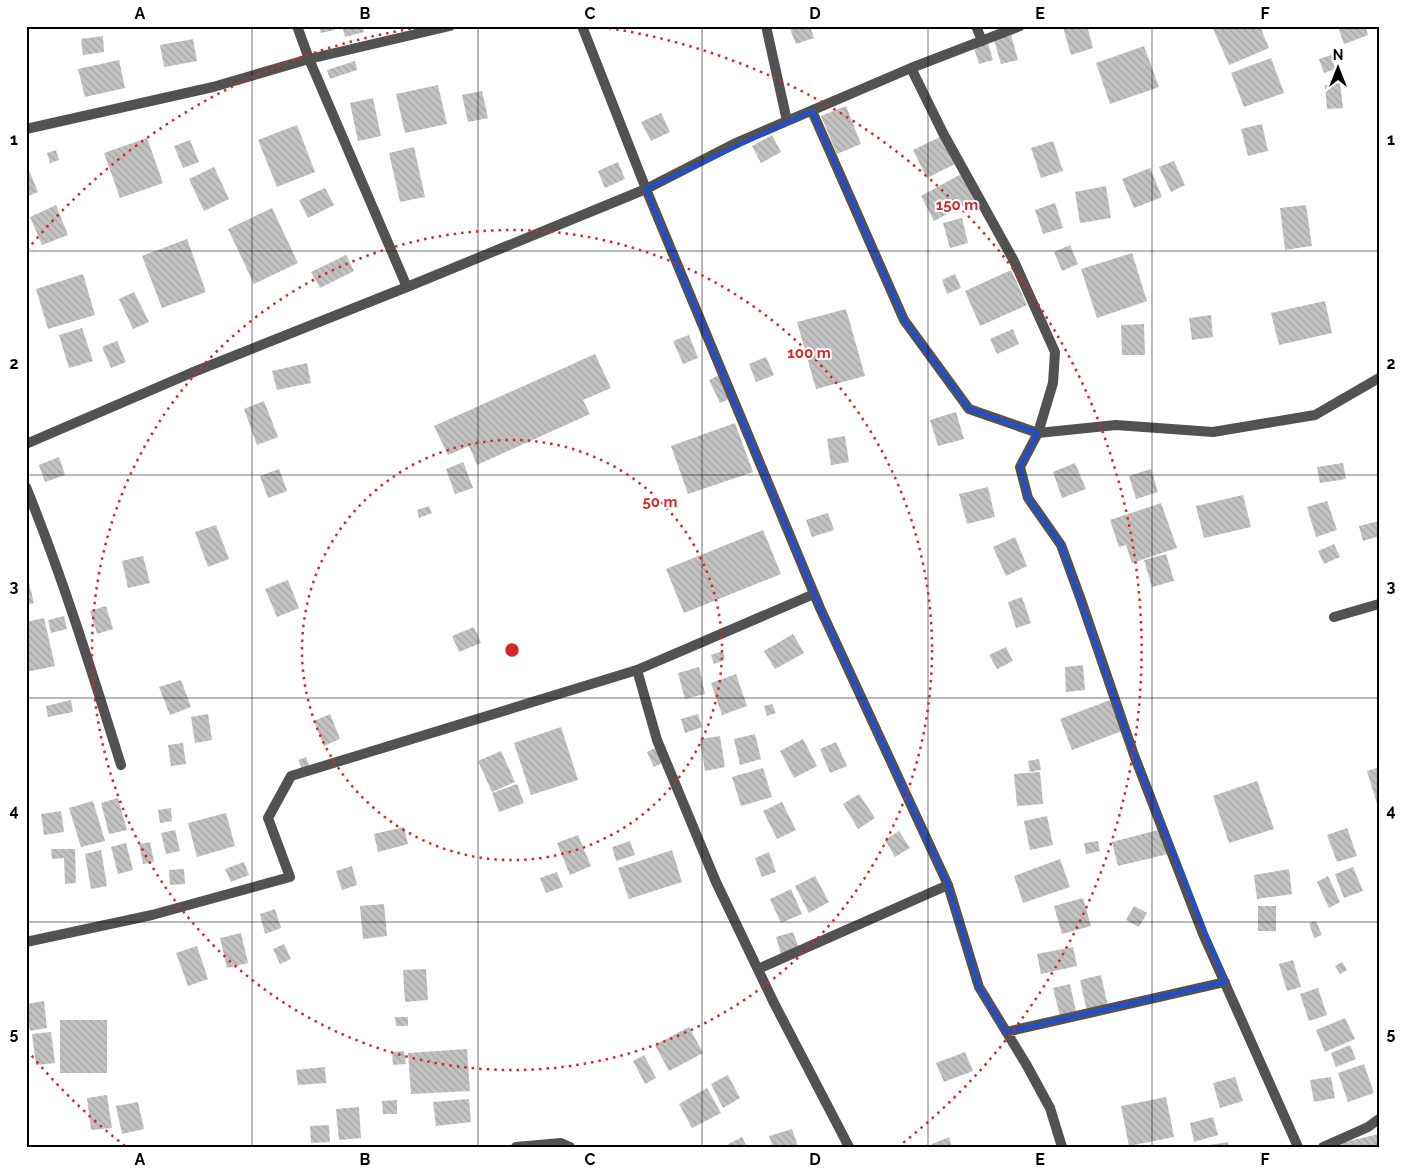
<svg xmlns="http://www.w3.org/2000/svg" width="1405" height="1173" font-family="Raleway,sans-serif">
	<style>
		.building { fill: url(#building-back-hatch) }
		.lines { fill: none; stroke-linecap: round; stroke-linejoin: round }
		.street { stroke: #525252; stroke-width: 10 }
		.marked { fill: none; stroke: #1d4ed8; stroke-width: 4; stroke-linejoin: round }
		.grid { fill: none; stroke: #000; stroke-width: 1; stroke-opacity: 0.55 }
		.ring { fill: none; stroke: #d62828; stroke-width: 2.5; stroke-dasharray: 2.5 5 }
		.centre { fill: #d62828; stroke: #fff; stroke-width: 2.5 }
		.ring-label { font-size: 15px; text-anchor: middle; font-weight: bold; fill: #d62828; stroke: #fff; stroke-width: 4; stroke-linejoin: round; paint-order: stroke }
		.neatline { fill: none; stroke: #000; stroke-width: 2 }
		.grid-label { font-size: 16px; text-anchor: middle; font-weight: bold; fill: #000 }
	</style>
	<defs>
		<pattern id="building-back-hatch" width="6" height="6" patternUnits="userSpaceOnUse" patternTransform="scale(1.25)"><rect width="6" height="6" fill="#c2c2c2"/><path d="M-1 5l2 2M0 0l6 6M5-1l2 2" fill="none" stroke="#a5a5a5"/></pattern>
	</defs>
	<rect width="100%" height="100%" fill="#fff"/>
	<path class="building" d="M319 26H334L335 30 321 33Z
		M342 26H363L364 32 345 37Z
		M797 26H810L814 38 796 44 790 29Z
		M1066 26H1087L1093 48 1071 55 1063 27Z
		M1212 26H1260L1269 48 1229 65Z
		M1340 26H1365L1368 35 1344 44 1338 27Z
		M1011 35 1018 60 1001 64 994 40Z
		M103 36 104 52 83 55 81 39Z
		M193 39 197 61 164 67 160 45Z
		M988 43 993 60 979 64 974 48Z
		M1144 46 1159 87 1110 104 1096 63Z
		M1331 55 1335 69 1324 73 1319 59Z
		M1271 58 1284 93 1244 107 1231 73Z
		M119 60 125 88 85 97 78 69Z
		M355 61 357 70 330 79 327 70Z
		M1340 83 1343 108 1327 109 1325 85Z
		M438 85 447 124 405 133 396 94Z
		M482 91 488 118 468 122 462 95Z
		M373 98 381 136 358 141 350 103Z
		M846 106 861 144 837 154 821 116Z
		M661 113 670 132 651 141 641 122Z
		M1262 124 1268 151 1248 156 1241 129Z
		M297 125 315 172 277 187 258 140Z
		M772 135 781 152 761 163 752 146Z
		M942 136 955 164 927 178 913 150Z
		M147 138 163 183 120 198 104 153Z
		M190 140 199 162 183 168 174 146Z
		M1053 141 1063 171 1041 178 1031 148Z
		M414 147 425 197 400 202 389 153Z
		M56 150 59 160 50 163 47 153Z
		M1174 161 1185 185 1171 192 1159 167Z
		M618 162 625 179 605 188 598 171Z
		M26 163 38 192 26 197Z
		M214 167 229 199 204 211 189 179Z
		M1150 168 1162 197 1134 208 1122 179Z
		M963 173 977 198 934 221 921 196Z
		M1106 186 1111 218 1080 223 1075 192Z
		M325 188 334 205 308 218 299 200Z
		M1055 203 1063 228 1043 234 1035 210Z
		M56 205 68 235 42 245 30 217Z
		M1306 205 1312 246 1285 250 1280 208Z
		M272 208 298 263 254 284 228 229Z
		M962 218 968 243 950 248 943 223Z
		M187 239 206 292 162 308 142 256Z
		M1070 245 1078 264 1062 271 1054 252Z
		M1132 253 1147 301 1097 318 1081 269Z
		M346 255 354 271 320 288 311 272Z
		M1011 270 1027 305 980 326 965 291Z
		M83 274 95 315 48 329 36 289Z
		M955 274 961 288 947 294 942 280Z
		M134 292 149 322 133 329 119 299Z
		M1325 301 1332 333 1279 345 1271 313Z
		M846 309 865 376 816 389 797 322Z
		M1211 315 1213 337 1192 340 1189 318Z
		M1144 324 1145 355H1122L1121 325Z
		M82 328 93 361 69 368 59 335Z
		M1013 329 1019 344 997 354 990 339Z
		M689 335 698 358 683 364 673 341Z
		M117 341 126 362 111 368 102 347Z
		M595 354 611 388 583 400 590 414 477 465 469 446 448 455 434 426Z
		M766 357 774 375 756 382 749 364Z
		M307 363 311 383 277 390 272 371Z
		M719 375 729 399 720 403 709 380Z
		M264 401 278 437 257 445 244 409Z
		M956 412 964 439 938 446 930 420Z
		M735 423 753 472 688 494 671 446Z
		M845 436 849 462 831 465 827 439Z
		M59 457 65 475 45 482 39 465Z
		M463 462 473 488 455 494 446 469Z
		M1075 463 1086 489 1062 498 1053 472Z
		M1343 463 1346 479 1320 483 1317 467Z
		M279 469 287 491 268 498 260 476Z
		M1151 469 1158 492 1136 499 1129 476Z
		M988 487 995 517 967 524 959 494Z
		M1243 495 1251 527 1204 538 1196 506Z
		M1327 501 1337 530 1316 537 1307 507Z
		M1161 503 1177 548 1132 563 1126 545 1119 547 1110 520Z
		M429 506 432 513 419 518 417 510Z
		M828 513 834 530 812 537 806 520Z
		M1379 521V536L1363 541 1359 526Z
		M216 525 229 559 208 567 195 532Z
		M763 530 781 574 684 613 666 569Z
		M1015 537 1027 566 1006 576 993 547Z
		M1334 544 1340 557 1324 564 1318 551Z
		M1166 554 1174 581 1152 587 1144 560Z
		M143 556 150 583 128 588 122 561Z
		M26 571 34 603 26 605Z
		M288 580 299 608 277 617 265 589Z
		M1022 597 1031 623 1016 628 1008 602Z
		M106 606 113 629 97 634 90 611Z
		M64 616 67 629 51 633 48 620Z
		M44 618 55 666 26 672V622Z
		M474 627 481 643 459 652 452 636Z
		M793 634 804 653 775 669 764 651Z
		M1006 647 1013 661 997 669 989 655Z
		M723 651 725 660 714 664 711 655Z
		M1083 665 1085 690 1066 692 1065 667Z
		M699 667 705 694 685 699 678 673Z
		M736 674 747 706 722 715 711 683Z
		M181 680 191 707 170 715 159 687Z
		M71 700 73 712 48 717 46 706Z
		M1110 700 1122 731 1072 750 1060 719Z
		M772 704 776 713 767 716 764 706Z
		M208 714 212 740 195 743 191 717Z
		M330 714 340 739 324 746 314 721Z
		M698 714 702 727 685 733 681 719Z
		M561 727 578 780 531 795 514 743Z
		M755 734 761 759 740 765 734 739Z
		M720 736 725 767 705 771 700 739Z
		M803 739 817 766 794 778 780 751Z
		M836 742 847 766 830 773 820 749Z
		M183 743 186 764 171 766 168 745Z
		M657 747 664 762 654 767 647 752Z
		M501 751 515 782 492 792 478 761Z
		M306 757 309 765 302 769 298 760Z
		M1039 759 1041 770 1030 772 1028 761Z
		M1379 767V804H1377L1367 771Z
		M763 768 772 797 741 806 732 777Z
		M1040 772 1043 804 1017 806 1014 774Z
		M1257 781 1274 829 1229 843 1213 796Z
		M517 784 524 803 499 812 492 793Z
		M859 794 875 818 858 829 843 804Z
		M118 798 127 830 109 834 101 803Z
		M93 801 105 841 81 847 69 808Z
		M782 802 796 830 777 839 763 811Z
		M171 808 172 821 160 823 158 810Z
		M61 811 64 832 44 835 41 814Z
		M226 813 235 846 197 857 188 823Z
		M1047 816 1053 845 1030 850 1024 821Z
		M404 827 408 844 378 852 374 834Z
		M1347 828 1357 856 1337 862 1327 835Z
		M1162 829 1168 854 1118 866 1112 842Z
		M175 830 180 851 166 854 161 833Z
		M899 831 910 848 895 857 885 840Z
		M578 835 591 866 570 875 557 843Z
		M630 841 635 855 616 861 612 847Z
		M1098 841 1100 851 1086 854 1084 843Z
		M150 842 154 862 143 864 139 844Z
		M126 843 133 870 118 874 111 847Z
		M51 849H75L76 883 65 884 64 858 52 859Z
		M101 850 107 886 91 889 85 854Z
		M672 850 682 882 629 899 618 868Z
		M769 852 776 872 762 877 755 858Z
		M1060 859 1070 887 1023 903 1014 876Z
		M244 862 249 875 231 882 225 869Z
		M352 866 357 885 342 890 336 871Z
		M1353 867 1363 891 1344 898 1335 874Z
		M184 869 185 884 170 885 169 870Z
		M1289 869 1292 894 1257 899 1254 875Z
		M557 872 563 887 546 893 540 878Z
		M815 876 829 902 809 913 795 886Z
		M1328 876 1340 902 1329 908 1317 882Z
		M791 889 802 914 781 923 770 899Z
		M1083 898 1091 926 1062 934 1054 906Z
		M384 904 387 936 363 939 360 906Z
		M1134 906 1147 913 1139 927 1126 920Z
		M1258 906H1276V931H1258Z
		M275 909 281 928 265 934 260 914Z
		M1316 921 1322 935 1314 938 1309 923Z
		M793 932 799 948 781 954 776 937Z
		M241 933 248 963 227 968 220 938Z
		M284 944 291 959 280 964 273 949Z
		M197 946 208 979 188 986 176 953Z
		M1073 947 1077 966 1041 974 1037 954Z
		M1293 960 1301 987 1287 991 1279 964Z
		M1342 962 1347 970 1340 974 1335 966Z
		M426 969 428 1000 405 1002 403 970Z
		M1101 975 1109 1011 1088 1016 1080 980Z
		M1070 984 1077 1016 1061 1020 1053 988Z
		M1318 988 1327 1015 1309 1021 1300 994Z
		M44 1001 47 1028 30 1031 26 1004Z
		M395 1017H408V1026H396Z
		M1345 1018 1355 1039 1325 1052 1316 1030Z
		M60 1020H107V1073H60Z
		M689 1027 703 1053 669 1071 655 1045Z
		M51 1032 55 1063 36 1065 32 1034Z
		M1350 1045 1356 1059 1336 1067 1331 1053Z
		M467 1049 470 1091 411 1094 408 1053Z
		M404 1051 406 1064 393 1065 392 1052Z
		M965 1052 973 1071 944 1082 936 1063Z
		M644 1055 656 1078 645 1084 633 1061Z
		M1364 1064 1374 1093 1348 1102 1338 1073Z
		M325 1067 326 1083 298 1085 296 1070Z
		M728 1075 740 1098 723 1108 711 1084Z
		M1235 1077 1243 1101 1220 1108 1213 1083Z
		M1331 1077 1335 1098 1314 1102 1310 1080Z
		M707 1088 721 1113 692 1128 679 1104Z
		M107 1095 112 1128 91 1130 87 1098Z
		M1166 1097 1174 1137 1129 1146 1121 1106Z
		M469 1099 471 1122 436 1126 433 1102Z
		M397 1100V1114H383L382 1101Z
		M138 1102 144 1129 122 1134 116 1106Z
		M359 1107 361 1138 339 1140 336 1109Z
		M1213 1117 1218 1135 1194 1142 1190 1123Z
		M329 1125 330 1142 311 1143 310 1126Z
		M792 1129 798 1147H773L769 1136Z
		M1379 1134V1147H1342L1341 1143Z
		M742 1137 747 1147H723Z
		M949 1137 952 1147H925Z
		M1228 1142 1229 1147H1203V1146Z"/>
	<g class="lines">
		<path class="street" d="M297 26 309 59 407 287
			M582 26 646 189 820 608 948 885 979 987 1026 1064 1050 1108 1062 1147
			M766 26 787 121
			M976 26 982 41
			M911 68 943 133 1014 261 1055 352 1053 383 1038 433 1020 467 1028 498 1061 545 1081 600 1134 755 1203 934 1298 1147
			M812 111 904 320 969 409 1038 433 1116 425 1213 432 1315 415 1379 378
			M26 129 213 87 309 59 450 26
			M26 444 191 373 407 287 646 189 738 142 911 68 1020 26
			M26 487C63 578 92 672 121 765
			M1334 617 1379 604
			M637 670 657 740 716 882 774 1003 849 1147
			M26 942 152 915 290 877 268 818 291 776 637 670 814 594
			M758 969 948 885
			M1006 1032 1225 982
			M516 1147 561 1143 570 1147
			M1323 1147 1368 1127 1379 1119"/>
	</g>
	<path class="marked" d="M812 111 904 320 969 409 1038 433 1020 467 1028 498 1061 545 1134 755 1225 982 1006 1032 979 987 948 885 820 608 646 189Z"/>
	<path class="grid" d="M252 26V1147M478 26V1147M702 26V1147M928 26V1147M1152 26V1147M26 251H1379M26 475H1379M26 698H1379M26 922H1379"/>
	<g class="ring">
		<circle cx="512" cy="650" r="210"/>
		<circle cx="512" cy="650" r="420"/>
		<path d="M125 1146A629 629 0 0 1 27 1050M27 250A629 629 0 0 1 430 26M594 26A629 629 0 0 1 899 1146"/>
	</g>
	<circle cx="512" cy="650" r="8" class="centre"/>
	<g class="ring-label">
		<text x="957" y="210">150 m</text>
		<text x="809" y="358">100 m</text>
		<text x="660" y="507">50 m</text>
	</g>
	<rect width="1405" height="1173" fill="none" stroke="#ffffff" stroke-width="55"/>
	<g transform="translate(1338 68)" stroke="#ffffff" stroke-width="4" paint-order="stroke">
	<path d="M0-4L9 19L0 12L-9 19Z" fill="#000000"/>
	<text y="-8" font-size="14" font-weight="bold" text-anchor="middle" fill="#000000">N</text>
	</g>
	<rect x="28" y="28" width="1350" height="1118" class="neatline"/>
	<g class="grid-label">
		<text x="140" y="19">A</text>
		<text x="365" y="19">B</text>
		<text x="590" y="19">C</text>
		<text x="815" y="19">D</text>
		<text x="1040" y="19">E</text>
		<text x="1265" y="19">F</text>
		<text x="14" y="145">1</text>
		<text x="1391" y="145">1</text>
		<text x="14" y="369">2</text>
		<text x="1391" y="369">2</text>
		<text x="14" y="592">3</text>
		<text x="1391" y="592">3</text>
		<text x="14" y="816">4</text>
		<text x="1391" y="816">4</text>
		<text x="14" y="1039">5</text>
		<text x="1391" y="1039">5</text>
		<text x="140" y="1165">A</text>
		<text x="365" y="1165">B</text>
		<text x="590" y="1165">C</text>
		<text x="815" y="1165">D</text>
		<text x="1040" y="1165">E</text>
		<text x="1265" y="1165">F</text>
	</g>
</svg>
